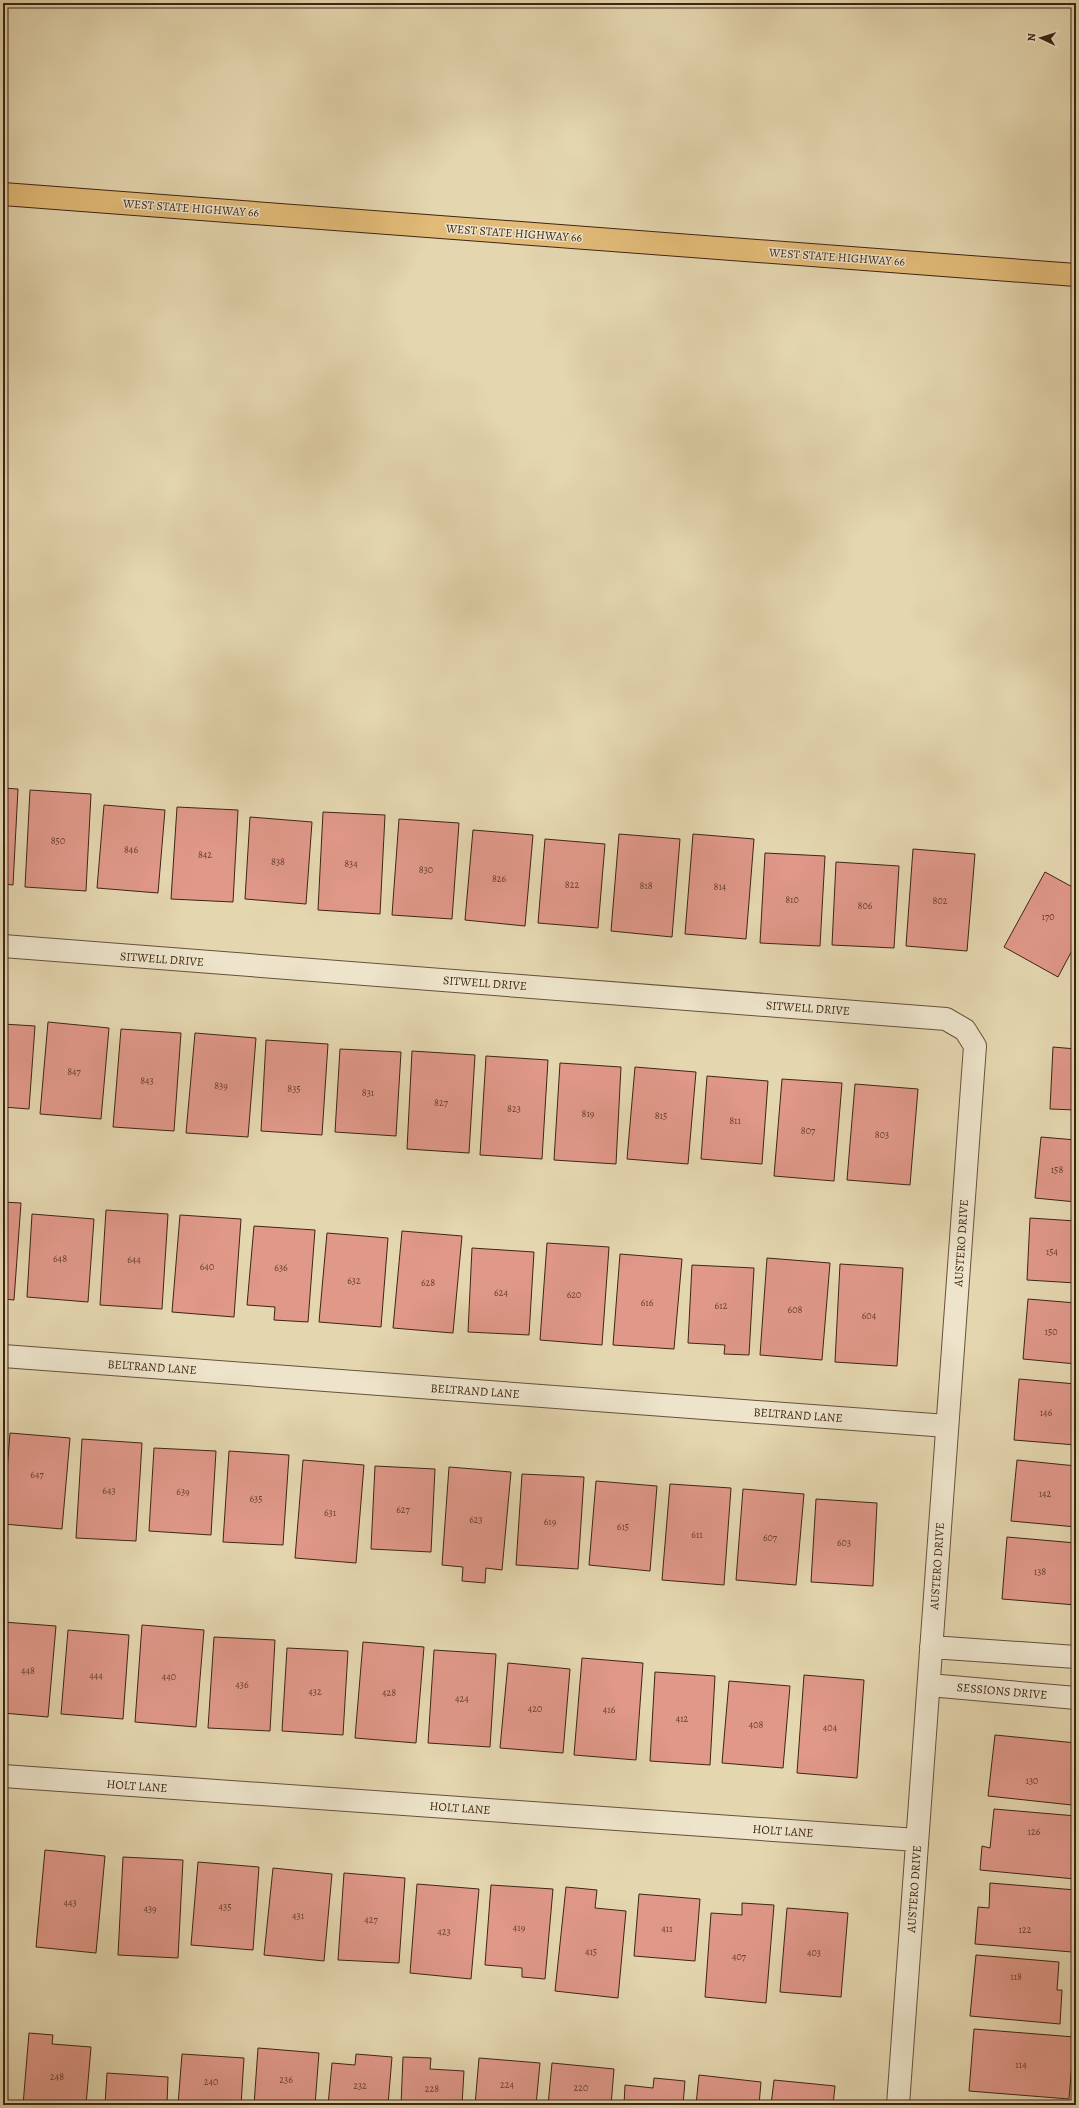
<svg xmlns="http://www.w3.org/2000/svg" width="1079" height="2108" font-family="Alegreya,serif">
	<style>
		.building { fill: #e09889; stroke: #3f2414 }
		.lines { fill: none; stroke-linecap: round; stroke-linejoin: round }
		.minor-casing { stroke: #68503b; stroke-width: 24 }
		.primary-casing { stroke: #3f2414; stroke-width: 24 }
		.minor { stroke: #ede4cb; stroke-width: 22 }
		.primary { stroke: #e2bb78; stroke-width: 22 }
		.labels { text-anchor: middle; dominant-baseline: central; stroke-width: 3; stroke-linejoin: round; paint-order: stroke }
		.number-label { font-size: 10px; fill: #674131 }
		.street-label { font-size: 12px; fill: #3f2414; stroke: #ede4cb }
	</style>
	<rect width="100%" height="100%" fill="#e4d6af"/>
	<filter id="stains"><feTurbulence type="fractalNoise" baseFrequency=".005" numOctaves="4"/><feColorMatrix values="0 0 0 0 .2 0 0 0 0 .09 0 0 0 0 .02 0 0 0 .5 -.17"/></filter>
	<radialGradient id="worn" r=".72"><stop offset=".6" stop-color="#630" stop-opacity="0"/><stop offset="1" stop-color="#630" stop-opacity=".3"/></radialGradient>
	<path class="building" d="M3 788 18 789 13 885 3 884Z
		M30 790 91 794 86 891 25 887Z
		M104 805 165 810 158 893 97 888Z
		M177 807 238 810 233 902 171 899Z
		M323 812 385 815 380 914 318 910Z
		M250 817 312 822 306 904 245 899Z
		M399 819 459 823 452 919 392 915Z
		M473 830 533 835 525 926 465 920Z
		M619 834 680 839 672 937 611 931Z
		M693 834 754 839 746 939 685 934Z
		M545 839 605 844 598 928 538 923Z
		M913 849 975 854 967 951 906 946Z
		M765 853 825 856 820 946 760 943Z
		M836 862 899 866 894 948 832 945Z
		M1045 872 1076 889V943L1058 977 1004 947Z
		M48 1022 109 1028 101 1119 40 1114Z
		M3 1024 35 1026 29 1109 3 1107Z
		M121 1029 181 1033 174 1131 113 1127Z
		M195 1033 256 1038 248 1137 186 1133Z
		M266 1040 328 1044 322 1135 261 1131Z
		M1053 1047 1076 1049V1110L1050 1109Z
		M340 1049 401 1052 396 1136 335 1132Z
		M412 1051 475 1055 469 1153 407 1149Z
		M486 1056 548 1060 542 1159 480 1155Z
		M560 1063 621 1067 616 1164 554 1160Z
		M635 1067 696 1072 688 1164 627 1159Z
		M707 1076 768 1081 762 1164 701 1159Z
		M782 1079 842 1083 834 1181 774 1176Z
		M855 1084 918 1089 910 1185 847 1180Z
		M1041 1137 1076 1140V1202L1035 1198Z
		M3 1202 21 1203 14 1300 3 1299Z
		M106 1210 168 1214 162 1309 100 1305Z
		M32 1214 94 1219 88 1302 27 1297Z
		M180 1215 241 1219 234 1317 172 1312Z
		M1030 1218 1076 1221V1283L1027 1280Z
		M254 1226 315 1230 308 1322 274 1320 275 1307 247 1305Z
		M402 1231 462 1236 453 1333 393 1328Z
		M327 1233 388 1238 381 1327 319 1322Z
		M547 1243 609 1247 602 1345 540 1340Z
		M472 1248 534 1252 529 1335 468 1332Z
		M620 1254 682 1259 674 1349 613 1345Z
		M767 1258 830 1263 822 1360 760 1355Z
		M840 1264 903 1268 897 1366 835 1362Z
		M692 1265 754 1268 749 1355 724 1354 725 1345 688 1343Z
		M1028 1299 1076 1303V1364L1023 1359Z
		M1019 1379 1076 1384V1445L1014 1440Z
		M10 1433 70 1438 62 1529 3 1524Z
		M82 1439 142 1443 136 1541 76 1538Z
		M154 1448 216 1451 211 1535 149 1531Z
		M229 1451 289 1455 283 1545 223 1542Z
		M303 1460 364 1465 356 1563 295 1558Z
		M1017 1460 1076 1466V1527L1011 1521Z
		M375 1466 435 1469 431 1552 371 1549Z
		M449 1467 511 1472 502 1570 486 1568 485 1583 462 1581 463 1567 442 1565Z
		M522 1474 584 1477 578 1569 516 1565Z
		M596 1481 657 1486 650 1571 589 1565Z
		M670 1484 731 1488 724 1585 662 1580Z
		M743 1489 804 1494 796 1585 736 1580Z
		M816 1499 877 1503 873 1586 811 1582Z
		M1007 1537 1076 1543V1605L1002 1599Z
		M3 1622 56 1626 48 1717 3 1713Z
		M142 1625 204 1630 196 1727 135 1722Z
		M68 1630 129 1635 123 1719 61 1714Z
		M214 1637 275 1640 270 1731 208 1728Z
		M363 1642 424 1647 416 1743 355 1738Z
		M287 1648 348 1651 343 1735 282 1731Z
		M434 1650 496 1654 490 1747 428 1743Z
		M582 1658 643 1663 636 1760 574 1755Z
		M508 1663 570 1669 563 1753 500 1748Z
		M655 1672 715 1676 710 1765 650 1761Z
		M804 1675 864 1680 857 1778 797 1773Z
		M729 1681 790 1686 783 1768 722 1763Z
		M995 1735 1076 1743 1072 1805 988 1796Z
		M994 1809 1076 1816 1075 1879 980 1870 982 1846 990 1848Z
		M45 1850 105 1856 96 1953 36 1947Z
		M123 1857 183 1860 178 1958 118 1955Z
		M198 1862 259 1867 253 1950 191 1945Z
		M273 1868 332 1874 324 1961 264 1955Z
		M344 1873 405 1878 399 1963 338 1960Z
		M990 1883 1076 1890 1072 1952 975 1944 978 1907 989 1908Z
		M417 1884 479 1889 471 1979 410 1973Z
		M491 1885 553 1889 545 1979 522 1977V1968L485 1965Z
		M566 1887 597 1890 595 1908 626 1911 618 1998 555 1991Z
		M639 1894 700 1899 695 1961 634 1956Z
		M742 1903 774 1905 766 2003 705 1997 711 1913 742 1915Z
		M787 1908 848 1913 841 1997 780 1992Z
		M976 1955 1059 1962 1057 1990H1062L1060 2024 970 2016Z
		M974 2029 1074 2037 1069 2099 969 2091Z
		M29 2033 53 2035 52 2044 91 2047 86 2105H23Z
		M258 2048 319 2053 315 2105H254Z
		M182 2054 244 2058 241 2105H178Z
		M356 2054 392 2057 388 2105H328L332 2063 355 2065Z
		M403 2057 431 2058 430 2069 464 2071 462 2105H401Z
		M479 2058 540 2063 536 2105H475Z
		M552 2063 614 2069 611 2105H548Z
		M107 2073 168 2077 167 2105H105Z
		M699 2075 761 2082 759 2105H696Z
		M654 2078 685 2081 683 2105H624L625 2085 653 2088Z
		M774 2080 835 2086 833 2105H771Z
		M968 2103 1003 2105H967Z"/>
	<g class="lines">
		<g class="minor-casing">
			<path id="minor" d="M3 946 946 1019 965 1030 975 1046 898 2105
				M3 1356 947 1426
				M931 1647 1076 1657
				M929 1685 1076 1698
				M3 1776 917 1840"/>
		</g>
		<g class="primary-casing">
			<path id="primary" d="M3 194 1076 275"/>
		</g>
		<use href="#minor" class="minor"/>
		<use href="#primary" class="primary"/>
	</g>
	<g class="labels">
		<g class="number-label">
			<text x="58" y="840">850</text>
			<text x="131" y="849">846</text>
			<text x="205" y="854">842</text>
			<text x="278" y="861">838</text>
			<text x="351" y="863">834</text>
			<text x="426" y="869">830</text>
			<text x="499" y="878">826</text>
			<text x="572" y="884">822</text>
			<text x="646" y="885">818</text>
			<text x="720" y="886">814</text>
			<text x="792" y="899">810</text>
			<text x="940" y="900">802</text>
			<text x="865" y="905">806</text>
			<text x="1048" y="916">170</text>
			<text x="74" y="1071">847</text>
			<text x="147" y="1080">843</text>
			<text x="221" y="1085">839</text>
			<text x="294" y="1088">835</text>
			<text x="368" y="1092">831</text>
			<text x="441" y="1102">827</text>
			<text x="514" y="1108">823</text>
			<text x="588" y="1113">819</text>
			<text x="661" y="1115">815</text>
			<text x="735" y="1120">811</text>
			<text x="808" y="1130">807</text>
			<text x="882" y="1134">803</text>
			<text x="1057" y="1169">158</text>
			<text x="1052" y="1251">154</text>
			<text x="60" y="1258">648</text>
			<text x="134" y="1259">644</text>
			<text x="207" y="1266">640</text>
			<text x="281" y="1267">636</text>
			<text x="354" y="1280">632</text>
			<text x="428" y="1282">628</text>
			<text x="501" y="1292">624</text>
			<text x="574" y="1294">620</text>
			<text x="647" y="1302">616</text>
			<text x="721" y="1305">612</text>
			<text x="795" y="1309">608</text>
			<text x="869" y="1315">604</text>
			<text x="1051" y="1331">150</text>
			<text x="1046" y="1412">146</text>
			<text x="37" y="1474">647</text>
			<text x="109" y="1490">643</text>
			<text x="183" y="1491">639</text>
			<text x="1045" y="1493">142</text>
			<text x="256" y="1498">635</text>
			<text x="403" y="1509">627</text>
			<text x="330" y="1512">631</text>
			<text x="476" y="1519">623</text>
			<text x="550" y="1521">619</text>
			<text x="623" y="1526">615</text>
			<text x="697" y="1534">611</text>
			<text x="770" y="1537">607</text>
			<text x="844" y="1542">603</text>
			<text x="1040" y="1571">138</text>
			<text x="28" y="1670">448</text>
			<text x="96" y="1675">444</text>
			<text x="169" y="1676">440</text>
			<text x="242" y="1684">436</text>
			<text x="315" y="1691">432</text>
			<text x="389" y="1692">428</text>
			<text x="462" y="1698">424</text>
			<text x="535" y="1708">420</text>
			<text x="609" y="1709">416</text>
			<text x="682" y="1718">412</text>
			<text x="756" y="1724">408</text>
			<text x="830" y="1727">404</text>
			<text x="1032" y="1780">130</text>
			<text x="1034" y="1831">126</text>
			<text x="70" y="1902">443</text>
			<text x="225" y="1906">435</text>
			<text x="150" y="1908">439</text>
			<text x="298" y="1915">431</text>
			<text x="371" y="1919">427</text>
			<text x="519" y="1927">419</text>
			<text x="667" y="1928">411</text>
			<text x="1025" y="1929">122</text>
			<text x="444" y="1931">423</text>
			<text x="591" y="1951">415</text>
			<text x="814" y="1952">403</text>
			<text x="739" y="1956">407</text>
			<text x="1016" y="1976">118</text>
			<text x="1021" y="2064">114</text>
			<text x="57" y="2076">248</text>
			<text x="286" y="2079">236</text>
			<text x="211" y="2081">240</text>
			<text x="507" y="2084">224</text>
			<text x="360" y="2085">232</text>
			<text x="581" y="2087">220</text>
			<text x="432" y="2088">228</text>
		</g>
		<g class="street-label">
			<text transform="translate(191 208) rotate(4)">WEST STATE HIGHWAY 66</text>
			<text transform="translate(514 233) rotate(4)">WEST STATE HIGHWAY 66</text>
			<text transform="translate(837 257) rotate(4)">WEST STATE HIGHWAY 66</text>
			<text transform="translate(162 959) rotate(4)">SITWELL DRIVE</text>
			<text transform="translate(485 983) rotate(4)">SITWELL DRIVE</text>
			<text transform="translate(808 1008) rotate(4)">SITWELL DRIVE</text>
			<text transform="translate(961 1243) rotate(-86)">AUSTERO DRIVE</text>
			<text transform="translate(152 1367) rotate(4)">BELTRAND LANE</text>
			<text transform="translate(475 1391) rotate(4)">BELTRAND LANE</text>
			<text transform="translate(798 1415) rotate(4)">BELTRAND LANE</text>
			<text transform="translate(937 1566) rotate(-86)">AUSTERO DRIVE</text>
			<text transform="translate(1002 1691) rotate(5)">SESSIONS DRIVE</text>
			<text transform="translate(137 1786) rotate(4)">HOLT LANE</text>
			<text transform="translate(460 1808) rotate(4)">HOLT LANE</text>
			<text transform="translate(783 1831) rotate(4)">HOLT LANE</text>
			<text transform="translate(914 1889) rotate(-86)">AUSTERO DRIVE</text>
		</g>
	</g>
	<rect width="1079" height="2108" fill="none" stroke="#e4d6af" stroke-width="16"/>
	<rect x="4" y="4" width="1071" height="2100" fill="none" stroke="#3f2414" stroke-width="2"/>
	<rect x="8" y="8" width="1063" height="2092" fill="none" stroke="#3f2414"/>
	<g transform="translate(1041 38) rotate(274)" stroke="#ede4cb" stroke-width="3" paint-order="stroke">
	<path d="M0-3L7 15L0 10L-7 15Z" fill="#3f2414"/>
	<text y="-6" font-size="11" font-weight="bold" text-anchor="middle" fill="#3f2414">N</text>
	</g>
	<rect width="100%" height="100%" filter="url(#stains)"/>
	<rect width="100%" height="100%" fill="url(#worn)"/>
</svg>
